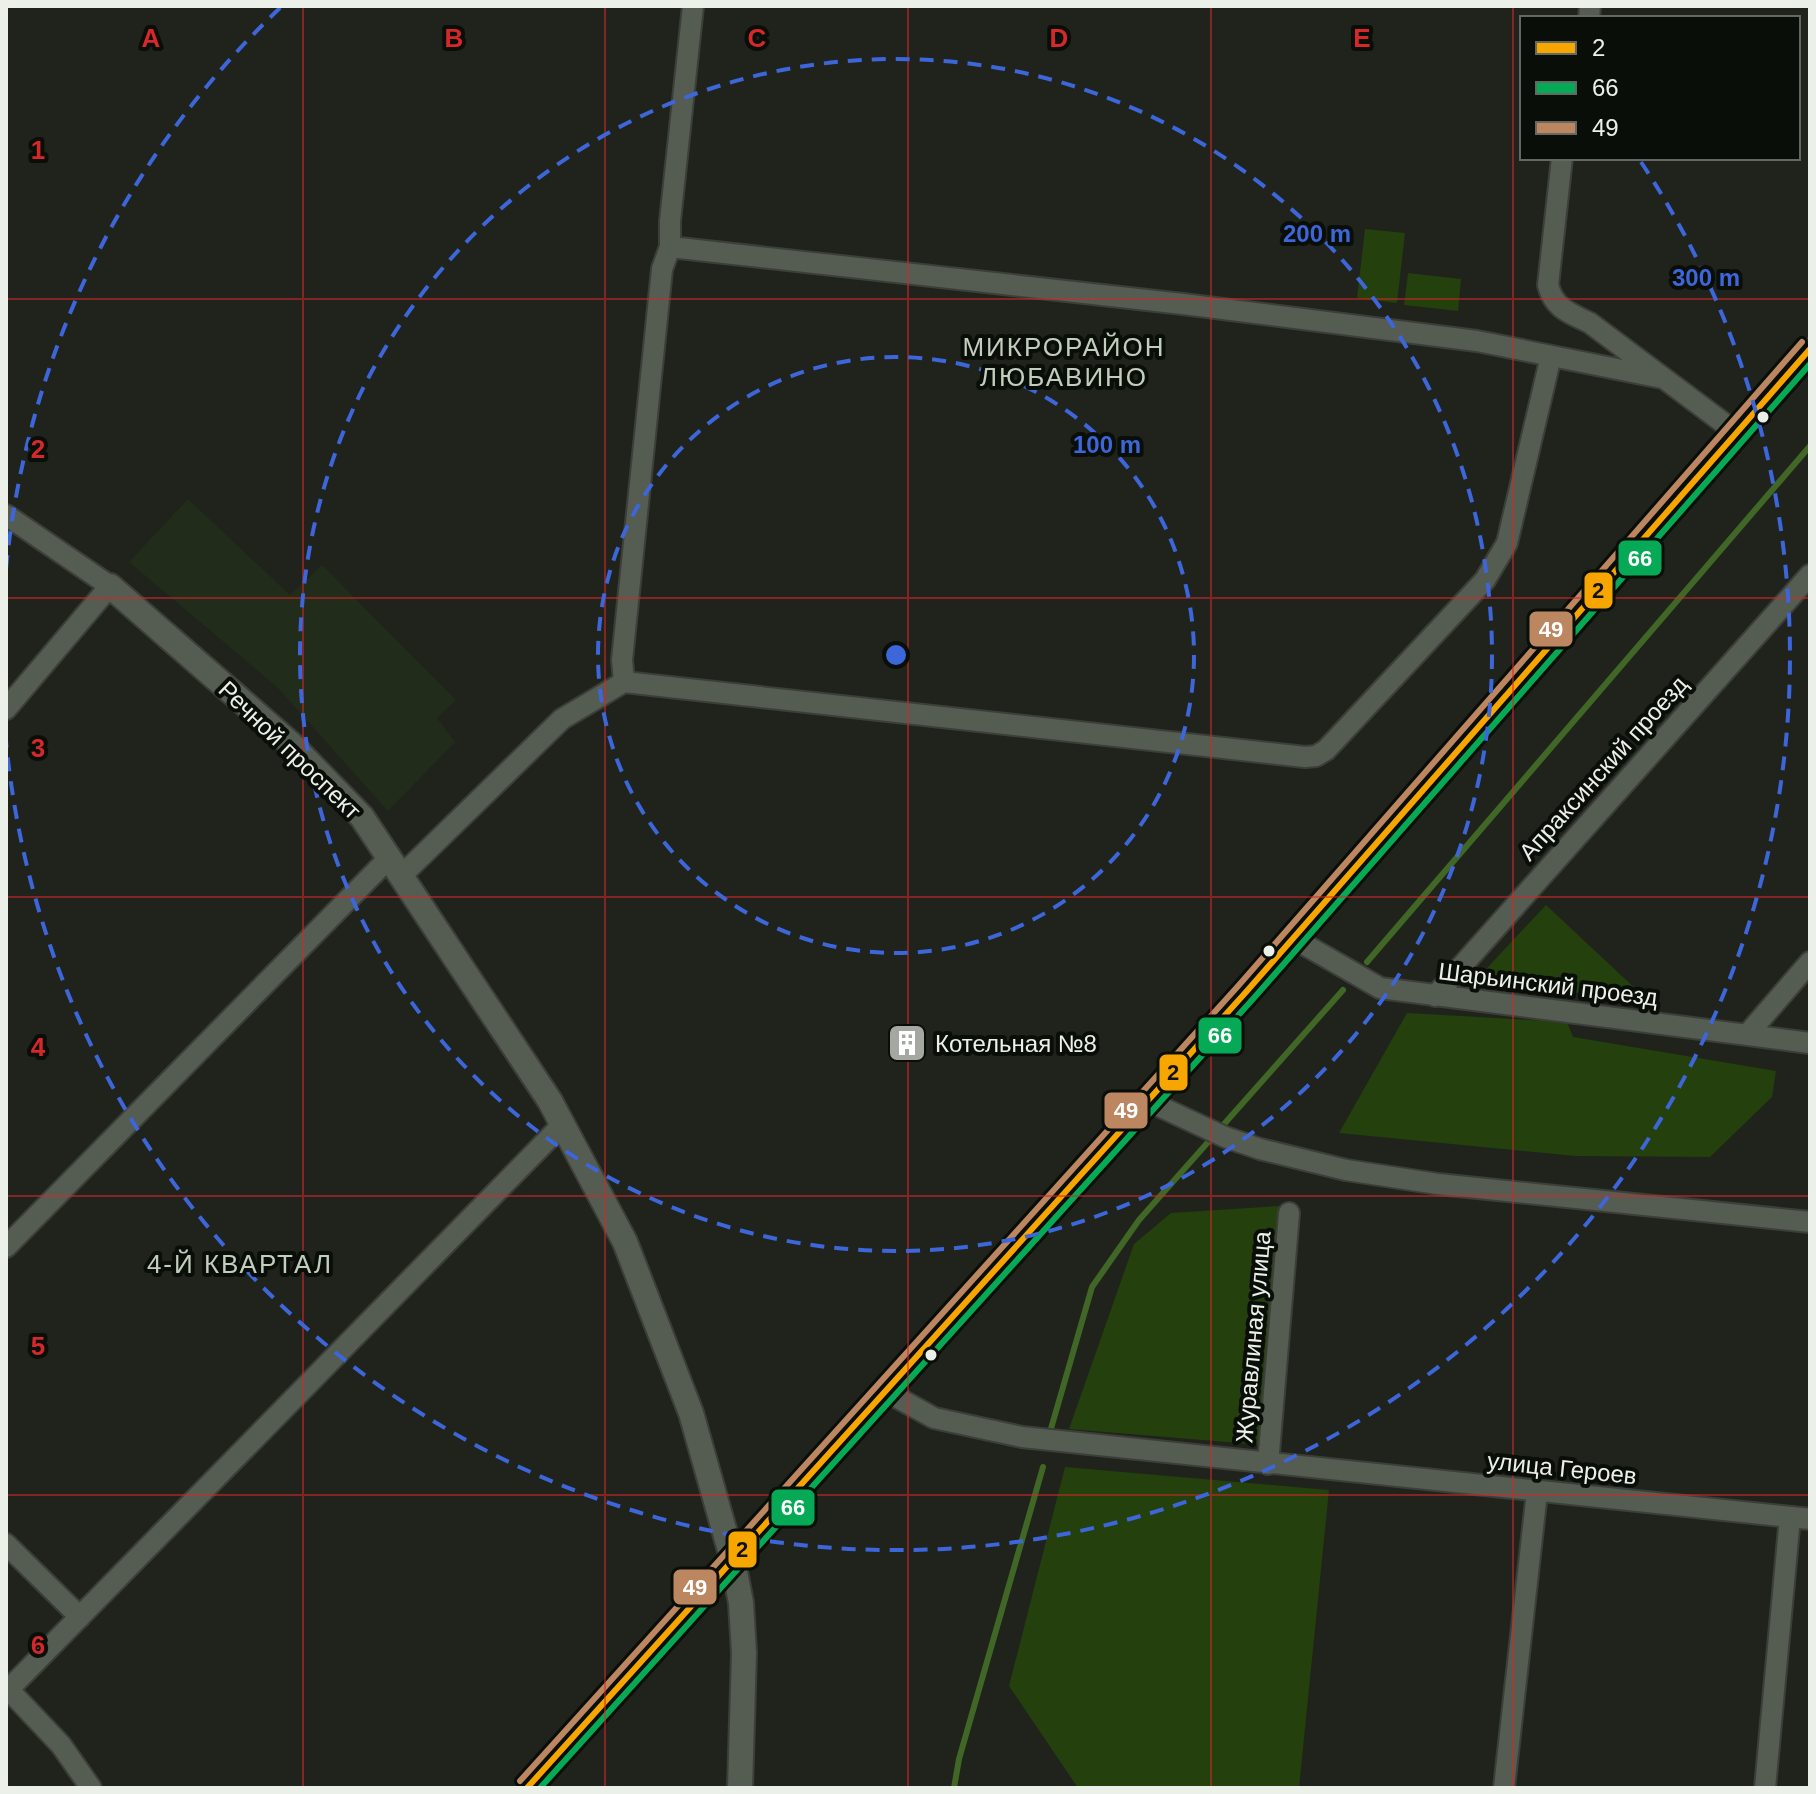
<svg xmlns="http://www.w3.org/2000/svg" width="1816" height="1794" font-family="Helvetica,sans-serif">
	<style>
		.built { fill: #212c1b }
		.green { fill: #23400d }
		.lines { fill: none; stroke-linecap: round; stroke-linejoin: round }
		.stream { stroke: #416726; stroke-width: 6 }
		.minor-casing { stroke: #3c3f39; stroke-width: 24 }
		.tertiary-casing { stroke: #3c3f39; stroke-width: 28 }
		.minor { stroke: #555c52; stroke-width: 20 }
		.tertiary { stroke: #555c52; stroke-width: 24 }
		.bus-1-casing { stroke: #0a0e08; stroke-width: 12 }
		.bus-2-casing { stroke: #0a0e08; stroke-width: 12 }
		.bus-3-casing { stroke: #0a0e08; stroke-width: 12 }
		.bus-1 { stroke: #f7a600; stroke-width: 6 }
		.bus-2 { stroke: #06aa56; stroke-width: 6 }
		.bus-3 { stroke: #bb8660; stroke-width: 6 }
		.grid { fill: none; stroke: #d62828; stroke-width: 2; stroke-opacity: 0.55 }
		.ring { fill: none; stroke: #3c66da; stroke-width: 4; stroke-dasharray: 14 10 }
		.bus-dot { fill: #ebf0e8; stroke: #0a0e08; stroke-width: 3 }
		.labels { text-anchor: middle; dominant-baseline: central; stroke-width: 8; stroke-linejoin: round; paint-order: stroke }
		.street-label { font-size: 24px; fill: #ebf0e8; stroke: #0a0e08 }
		.poi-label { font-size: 24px; fill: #ebf0e8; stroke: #0a0e08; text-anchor: start }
		.neighbourhood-label { font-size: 26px; letter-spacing: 2px; fill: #c2cdbd; stroke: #0a0e08 }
		.grid-label { font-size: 26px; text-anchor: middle; font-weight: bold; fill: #d62828; stroke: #0a0e08; stroke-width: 8; stroke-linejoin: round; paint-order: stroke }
		.centre { fill: #3c66da; stroke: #0a0e08; stroke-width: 4 }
		.ring-label { font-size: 24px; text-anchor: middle; font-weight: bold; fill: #3c66da; stroke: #0a0e08; stroke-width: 8; stroke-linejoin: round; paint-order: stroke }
		.line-badge { stroke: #0a0e08; stroke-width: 3 }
		.badge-label { font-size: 22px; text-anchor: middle; font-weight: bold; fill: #fff }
		.pale-badge-label { font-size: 22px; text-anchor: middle; font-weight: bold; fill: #111 }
	</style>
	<rect width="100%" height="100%" fill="#1f231c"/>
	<path class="built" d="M188 499 290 595 322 565 456 700 437 718 455 742 388 811 277 687 129 562Z"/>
	<path class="green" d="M1365 229 1405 233 1397 303 1357 298Z
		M1408 273 1461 279 1458 311 1404 305Z
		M1546 905 1640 993 1632 998 1473 983Z
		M1407 1013 1567 1022 1573 1037 1776 1071 1772 1097 1710 1157 1575 1156 1339 1133Z
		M1279 1206 1263 1445 1069 1429 1134 1244 1171 1213Z
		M1065 1467 1329 1490 1299 1788H1078L1009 1686Z"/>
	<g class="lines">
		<path class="stream" d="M1367 962 1810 446
			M1050 1432 1092 1287 1139 1220 1343 990
			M954 1788 959 1759 1043 1467"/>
		<g class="minor-casing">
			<path id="minor" d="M693 6 670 221V247L662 269 622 660 624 682 1305 757 1316 756 1326 750 1485 580 1507 543 1551 356
				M1589 18 1590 6
				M1562 158 1548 285C1554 309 1570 313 1590 323L1737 433
				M670 247 1183 304 1477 341 1662 378
				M6 515 110 586 6 709
				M401 876 562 719 624 682
				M1293 938 1380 988 1810 1043
				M1435 996 1810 575
				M1747 1035 1810 962
				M1148 1101 1225 1137 1260 1149 1346 1170 1438 1184 1810 1222
				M6 1247 389 858
				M887 1392 934 1418 1022 1437 1810 1519
				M1268 1464 1289 1213
				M6 1544 80 1617
				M6 1687 61 1745 91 1788
				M6 1692 562 1125
				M527 1788 1246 992 1810 349
				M1504 1788 1537 1492
				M1765 1788 1790 1517"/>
		</g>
		<g class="tertiary-casing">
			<path id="tertiary" d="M110 586 291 744 362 817 550 1101 625 1242 691 1413 733 1561 741 1603 744 1653 740 1788"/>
		</g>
		<use href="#minor" class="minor"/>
		<use href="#tertiary" class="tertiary"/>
		<g class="bus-1-casing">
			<path id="bus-1" d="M527 1788 1246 992 1810 349"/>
		</g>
		<g class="bus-2-casing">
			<path id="bus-2" d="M540 1788 1253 999 1810 364"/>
		</g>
		<g class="bus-3-casing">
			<path id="bus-3" d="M520 1781 1239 985 1802 342"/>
		</g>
		<use href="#bus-1" class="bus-1"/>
		<use href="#bus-2" class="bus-2"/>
		<use href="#bus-3" class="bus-3"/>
	</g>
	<path class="grid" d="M303 6V1788M605 6V1788M908 6V1788M1211 6V1788M1513 6V1788M6 299H1810M6 598H1810M6 897H1810M6 1196H1810M6 1495H1810"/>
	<g class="ring">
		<circle cx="896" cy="655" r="298"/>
		<circle cx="896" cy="655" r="596"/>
		<path d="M6 569A894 894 0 0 1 281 7M1641 162A894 894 0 1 1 6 741"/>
	</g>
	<defs>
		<g id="building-square" transform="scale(2)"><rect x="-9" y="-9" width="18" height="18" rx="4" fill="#a4a8a1" stroke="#0a0e08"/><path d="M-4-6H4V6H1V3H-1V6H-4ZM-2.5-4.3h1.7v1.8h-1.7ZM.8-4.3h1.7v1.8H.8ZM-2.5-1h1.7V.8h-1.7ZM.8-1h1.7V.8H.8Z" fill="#fff"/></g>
	</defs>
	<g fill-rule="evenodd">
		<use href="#building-square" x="907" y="1043"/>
	</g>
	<g class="bus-dot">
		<circle cx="1763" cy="417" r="7"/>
		<circle cx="1269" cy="951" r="7"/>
		<circle cx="931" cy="1355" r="7"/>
	</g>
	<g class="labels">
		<g class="street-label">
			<text transform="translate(290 750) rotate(44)">Речной проспект</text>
			<text transform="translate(1603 768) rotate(-48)">Апраксинский проезд</text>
			<text transform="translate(1548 984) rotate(7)">Шарьинский проезд</text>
			<text transform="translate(1253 1337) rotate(-85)">Журавлиная улица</text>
			<text transform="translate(1562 1468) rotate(6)">улица Героев</text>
		</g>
		<g class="poi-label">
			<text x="935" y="1043">Котельная №8</text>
		</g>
		<g class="neighbourhood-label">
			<text x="1064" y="347">МИКРОРАЙОН<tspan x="1064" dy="30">ЛЮБАВИНО</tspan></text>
			<text x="240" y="1264">4-Й КВАРТАЛ</text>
		</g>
	</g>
	<g class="grid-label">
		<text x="151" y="47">A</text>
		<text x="454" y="47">B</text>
		<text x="757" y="47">C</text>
		<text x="1059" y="47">D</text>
		<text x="1362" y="47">E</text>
		<text x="38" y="159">1</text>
		<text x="38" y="458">2</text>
		<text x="38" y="757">3</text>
		<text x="38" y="1056">4</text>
		<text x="38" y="1355">5</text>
		<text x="38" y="1654">6</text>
	</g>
	<circle cx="896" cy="655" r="12" class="centre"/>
	<g class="ring-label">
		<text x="1317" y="242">200 m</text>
		<text x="1706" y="286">300 m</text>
		<text x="1107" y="453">100 m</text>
	</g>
	<g class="line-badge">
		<rect x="1617" y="539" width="46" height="38" rx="8" fill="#06aa56"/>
		<rect x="1583" y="571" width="31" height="39" rx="8" fill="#f7a600"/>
		<rect x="1528" y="610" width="46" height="38" rx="8" fill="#bb8660"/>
		<rect x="1197" y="1016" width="46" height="39" rx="8" fill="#06aa56"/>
		<rect x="1158" y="1053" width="31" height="39" rx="8" fill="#f7a600"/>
		<rect x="1103" y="1091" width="46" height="39" rx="8" fill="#bb8660"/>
		<rect x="770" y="1488" width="46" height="39" rx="8" fill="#06aa56"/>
		<rect x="727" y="1530" width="31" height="39" rx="8" fill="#f7a600"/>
		<rect x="672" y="1568" width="46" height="38" rx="8" fill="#bb8660"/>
	</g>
	<g class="badge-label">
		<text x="1640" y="566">66</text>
		<text x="1551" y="637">49</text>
		<text x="1220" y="1043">66</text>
		<text x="1126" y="1118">49</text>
		<text x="793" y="1515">66</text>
		<text x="695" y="1595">49</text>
	</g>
	<g class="pale-badge-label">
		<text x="1598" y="598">2</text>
		<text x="1173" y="1080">2</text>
		<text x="742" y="1557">2</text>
	</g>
	<rect width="1816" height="1794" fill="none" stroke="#ebf0e8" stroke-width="16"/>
	<rect x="1520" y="16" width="280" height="144" fill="#0a0e08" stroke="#646862" stroke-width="2"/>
	<rect x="1536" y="42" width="40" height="12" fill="#f7a600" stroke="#646862" stroke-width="2"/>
	<text x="1592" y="56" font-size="24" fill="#ebf0e8">2</text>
	<rect x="1536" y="82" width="40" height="12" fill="#06aa56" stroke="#646862" stroke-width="2"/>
	<text x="1592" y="96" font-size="24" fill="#ebf0e8">66</text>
	<rect x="1536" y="122" width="40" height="12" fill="#bb8660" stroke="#646862" stroke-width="2"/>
	<text x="1592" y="136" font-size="24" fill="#ebf0e8">49</text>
</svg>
